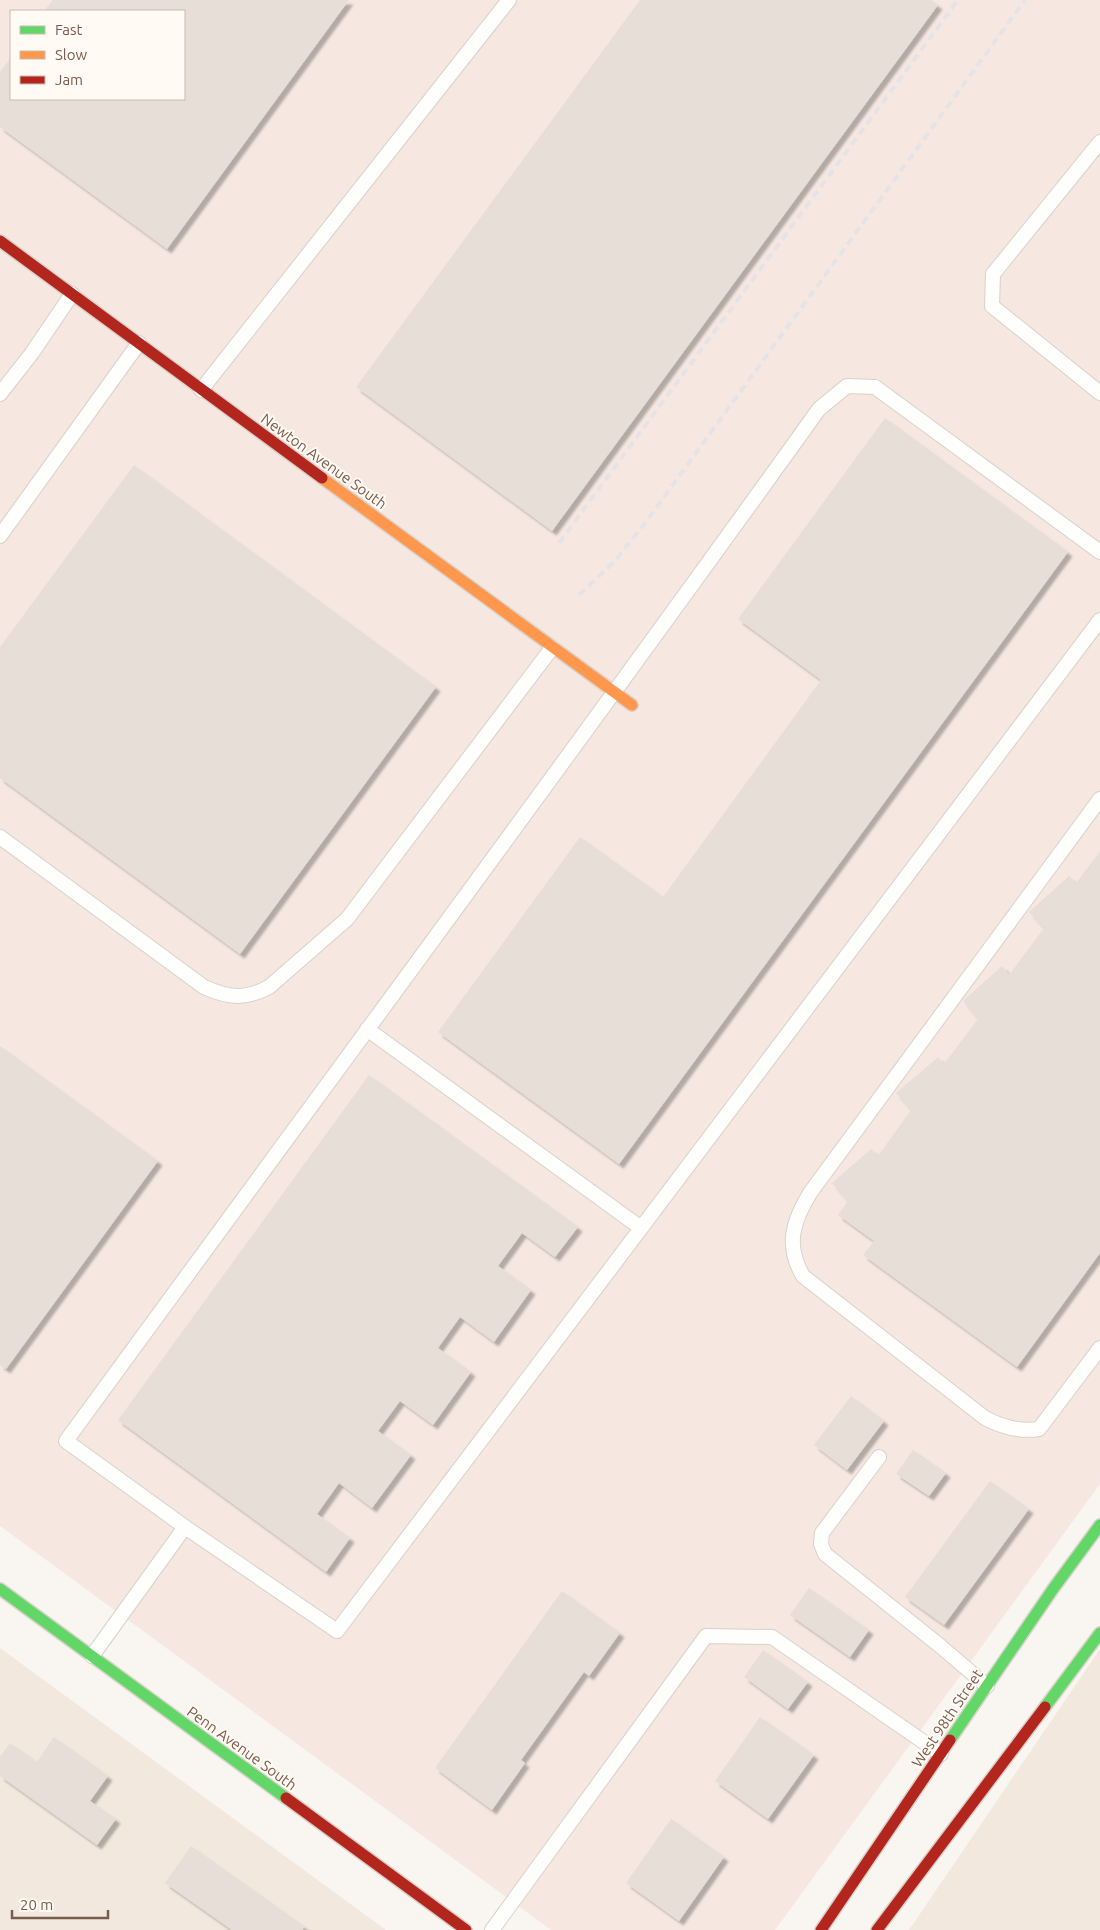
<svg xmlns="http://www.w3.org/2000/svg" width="1100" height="1930" font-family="Ubuntu,sans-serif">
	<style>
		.residential { fill: #f2e8de }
		.commercial { fill: #f6e8e1; fill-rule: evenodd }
		.building { fill: #e6ded7; filter: url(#shadow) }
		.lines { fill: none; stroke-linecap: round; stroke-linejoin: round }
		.lane-casing { stroke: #d7d1cb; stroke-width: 16 }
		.fast-casing { stroke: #d9d2cb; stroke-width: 14 }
		.slow-casing { stroke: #d9d2cb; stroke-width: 14 }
		.jam-casing { stroke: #d9d2cb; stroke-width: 14 }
		.lane { stroke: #fefefd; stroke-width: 14 }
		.fast { stroke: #63d668; stroke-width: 11 }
		.slow { stroke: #ff974d; stroke-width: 11 }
		.jam { stroke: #b3261e; stroke-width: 11 }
		.rail { stroke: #e6e3e7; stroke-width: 4; stroke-dasharray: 8 5; stroke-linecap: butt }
		.labels { text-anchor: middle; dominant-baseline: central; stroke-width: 4; stroke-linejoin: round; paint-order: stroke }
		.street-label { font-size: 15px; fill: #7a5c4d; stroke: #fffaf3 }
	</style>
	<defs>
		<filter id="shadow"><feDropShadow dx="4.5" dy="4.5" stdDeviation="1" flood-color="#0004"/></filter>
	</defs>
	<rect width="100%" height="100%" fill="#f9f5f0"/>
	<path class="residential" d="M0 1648 386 1930H0Z
		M1100 1649V1930H909Z"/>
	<path class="commercial" d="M0 0H1100V1484L775 1930H551L0 1526ZM11 11H184V99H11Z"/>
	<path class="building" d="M53 0H349L167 249 0 127V72L11 57V99H184V11H44Z
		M640 0H931L938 5 552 531 356 387Z
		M885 418 1068 552 619 1164 438 1032 580 837 663 897 821 680 738 619Z
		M134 465 436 687 240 954 0 778V647Z
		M1100 851V1253L1017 1367 863 1255 874 1241 838 1215 848 1201 832 1183 871 1149 878 1156 911 1110 896 1093 938 1057 944 1064 978 1019 963 1001 1002 966 1009 975 1044 928 1029 912 1069 876 1076 883Z
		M0 1046 158 1161 6 1369 0 1365Z
		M369 1075 578 1227 555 1257 522 1233 498 1266 531 1290 494 1342 460 1317 438 1348 471 1372 433 1425 400 1401 378 1431 411 1455 372 1508 339 1483 317 1514 350 1538 326 1572 118 1420Z
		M851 1396 884 1421 847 1470 814 1445Z
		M913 1450 946 1473 929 1496 896 1474Z
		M990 1481 1029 1509 944 1625 905 1597Z
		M809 1588 869 1630 850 1657 790 1615Z
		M562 1591 620 1633 589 1676 584 1672 521 1760 525 1763 492 1810 435 1768Z
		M763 1650 808 1682 788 1709 744 1677Z
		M760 1717 814 1755 768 1819 715 1781Z
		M54 1737 108 1776 90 1801 116 1819 97 1845 0 1776V1757L10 1743 37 1762Z
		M671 1819 724 1857 679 1921 626 1883Z
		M191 1846 305 1927 302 1930H232L165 1883Z"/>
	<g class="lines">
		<g class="lane-casing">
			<path id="lane" d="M1100 142 993 274 992 306 1100 393
				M201 390 509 0
				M0 394 32 353 72 294
				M0 536 139 343
				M1100 799 810 1193C793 1221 785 1245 803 1276L985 1418C1002 1427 1020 1432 1039 1429L1100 1348
				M0 837 204 987C229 998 244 1000 269 987L347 919 552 648
				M367 1029 641 1228
				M879 1457 822 1533 821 1544 825 1554 939 1645 987 1686
				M185 1527 66 1441C317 1097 571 755 819 409L847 386 875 387 1100 552
				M92 1656 185 1527 337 1631 1100 620
				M492 1930 706 1636 772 1637 941 1754"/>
		</g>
		<g class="fast-casing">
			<path id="fast" d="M0 1589 286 1798
				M1045 1707 1100 1633
				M950 1740 1053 1589 1100 1525"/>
		</g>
		<g class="slow-casing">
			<path id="slow" d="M322 478 632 705"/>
		</g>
		<g class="jam-casing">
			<path id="jam" d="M0 241 322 478
				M286 1798 466 1930
				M821 1930 950 1740
				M877 1930 1045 1707"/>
		</g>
		<use href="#lane" class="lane"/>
		<use href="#fast" class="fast"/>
		<use href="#slow" class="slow"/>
		<use href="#jam" class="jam"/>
		<path class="rail" d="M559 543 958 0
			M579 595 615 561 645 523 1025 0"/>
	</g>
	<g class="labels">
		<g class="street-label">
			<text transform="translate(324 461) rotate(36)">Newton Avenue South</text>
			<text transform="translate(947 1718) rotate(-56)">West 98th Street</text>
			<text transform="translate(242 1748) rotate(36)">Penn Avenue South</text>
		</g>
	</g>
	<rect x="10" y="10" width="175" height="90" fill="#fffaf3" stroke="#cabbb1"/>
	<rect x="20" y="26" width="25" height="8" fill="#63d668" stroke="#cabbb1"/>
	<text x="55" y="35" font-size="15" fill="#7a5c4d">Fast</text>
	<rect x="20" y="51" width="25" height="8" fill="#ff974d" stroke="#cabbb1"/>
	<text x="55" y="60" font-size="15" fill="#7a5c4d">Slow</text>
	<rect x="20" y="76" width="25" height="8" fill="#b3261e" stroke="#cabbb1"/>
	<text x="55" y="85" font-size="15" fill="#7a5c4d">Jam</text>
	<path d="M12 1910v8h96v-8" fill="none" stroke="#7a5c4d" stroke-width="2.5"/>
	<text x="20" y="1910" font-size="15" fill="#7a5c4d" stroke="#fffaf3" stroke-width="4" paint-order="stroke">20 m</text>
</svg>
